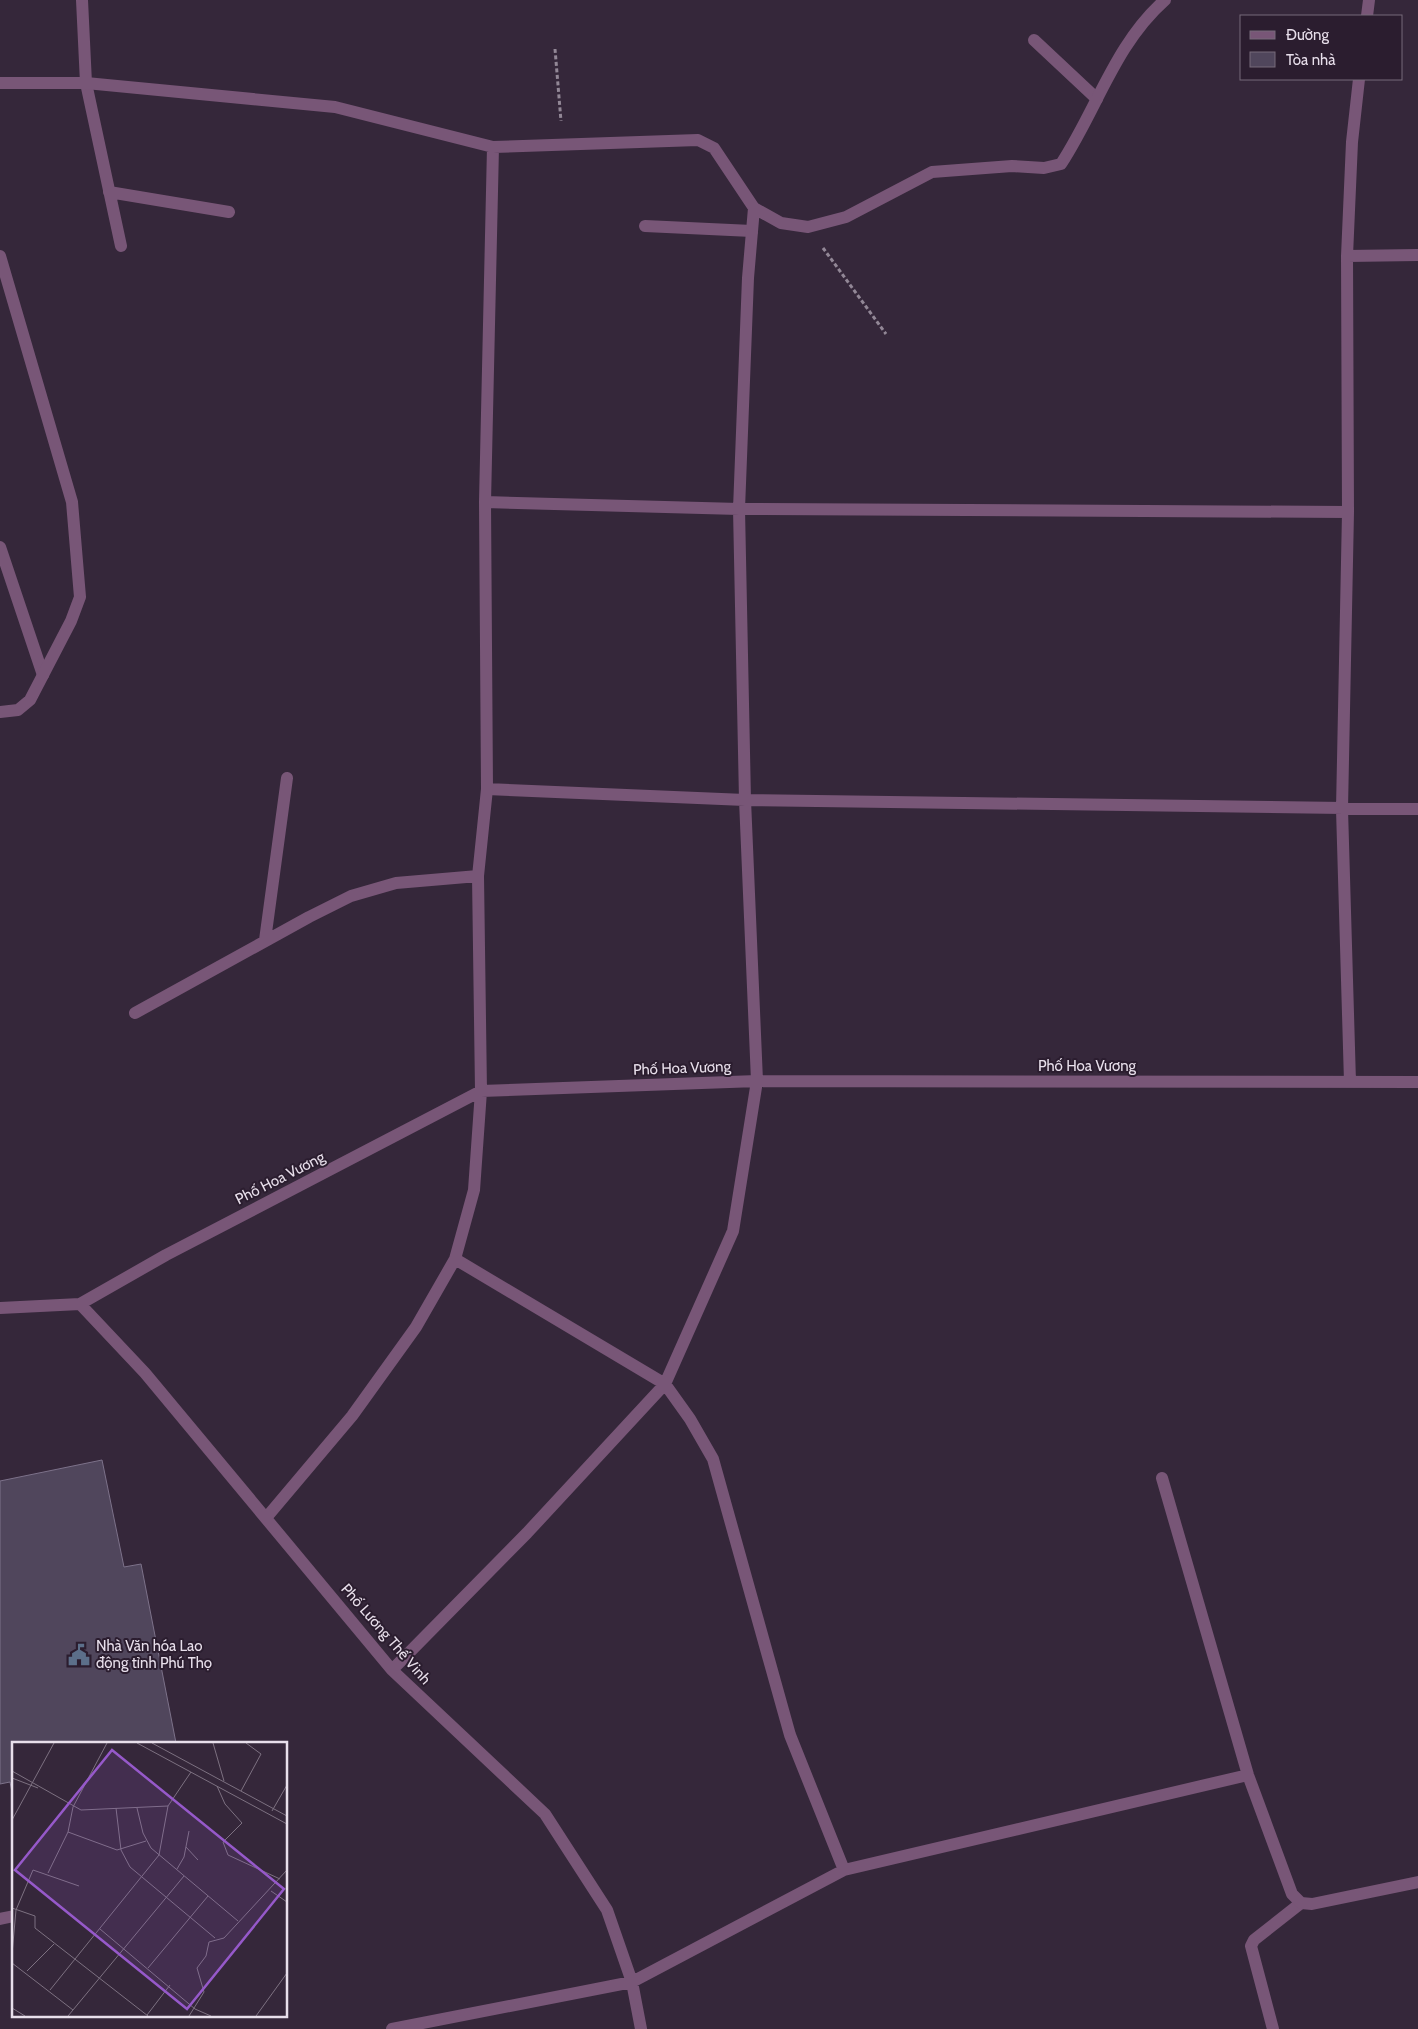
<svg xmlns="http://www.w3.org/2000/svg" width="1418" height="2029" font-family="Cabin,sans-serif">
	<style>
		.building { fill: #50465c; stroke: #7d728a }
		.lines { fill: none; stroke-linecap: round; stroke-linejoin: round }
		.path { stroke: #928796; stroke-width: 3; stroke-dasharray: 4 2.5; stroke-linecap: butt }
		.lane { stroke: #785677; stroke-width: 12 }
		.street { stroke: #785677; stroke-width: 12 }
		.labels { text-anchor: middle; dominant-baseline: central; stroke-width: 4; stroke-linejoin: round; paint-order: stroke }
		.street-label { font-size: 15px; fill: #e8dfeb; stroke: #2b1d2f }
		.poi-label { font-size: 15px; fill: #e8dfeb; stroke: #2b1d2f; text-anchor: start }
		.inset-road { fill: none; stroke: #7d7181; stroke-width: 1 }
		.view { fill: #9659ca; fill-opacity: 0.15; stroke: #9659ca; stroke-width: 2.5 }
		.inset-edge { fill: none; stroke: #e8dfeb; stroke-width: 2.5 }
	</style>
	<rect width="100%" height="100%" fill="#35273a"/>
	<path class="building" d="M102 1460 124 1567 141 1564 176 1743H14V1802L10 1782 0 1784V1481Z"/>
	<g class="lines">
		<path class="path" d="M555 49 561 121
			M823 248 886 334"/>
		<path class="lane" d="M1034 40 1097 99
			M86 83 121 246
			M109 192 229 212
			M645 226 752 231
			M0 547 43 675
			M0 1919 14 1916
			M1273 2029 1251 1946 1254 1940 1301 1903"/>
		<path class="street" d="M82 0 86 83
			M1367 16 1369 0
			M0 83H86L335 107 493 147 698 140 714 148 754 208 781 223 808 227 846 217 932 172 1012 166 1044 168 1061 164C1097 109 1115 44 1165 0
			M0 256 72 502 80 597 71 621 30 700 18 710 0 712
			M1347 256 1418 255
			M485 502 739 509 1348 512
			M487 789 745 800 1418 809
			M265 940 287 778
			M135 1013 309 917 351 896 396 883 478 876
			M1350 1082 1342 809 1348 512 1347 256 1352 142 1359 79
			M455 1259 665 1384 690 1419 713 1459 790 1735 844 1870
			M80 1304 145 1373 392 1670 545 1814 607 1910 632 1982 641 2029
			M0 1308 80 1304 166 1255 481 1091 757 1081 1418 1082
			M1162 1478 1248 1775 1292 1894 1301 1903 1312 1904 1418 1882
			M266 1518 352 1416 416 1327 455 1259 474 1190 481 1091 478 876 487 789 485 502 493 147
			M392 1670 527 1533 665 1384 733 1231 757 1081 745 800 739 509 748 278 754 208
			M392 2029 632 1982 844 1870 1248 1775"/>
	</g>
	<defs>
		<g id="civic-bare" transform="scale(1.725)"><path d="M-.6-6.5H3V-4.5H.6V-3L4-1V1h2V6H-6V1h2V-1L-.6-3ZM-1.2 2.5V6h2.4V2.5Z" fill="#5c6f8a" stroke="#2b1d2f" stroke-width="2.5" paint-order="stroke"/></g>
	</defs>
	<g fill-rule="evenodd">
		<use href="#civic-bare" x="79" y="1655"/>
	</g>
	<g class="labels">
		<g class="street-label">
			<text x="1087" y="1066">Phố Hoa Vương</text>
			<text transform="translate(682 1068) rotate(-2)">Phố Hoa Vương</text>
			<text transform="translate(280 1178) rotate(-27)">Phố Hoa Vương</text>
			<text transform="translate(386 1634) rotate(49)">Phố Lương Thế Vinh</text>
		</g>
		<g class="poi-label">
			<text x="96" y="1646">Nhà Văn hóa Lao<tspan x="96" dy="17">động tỉnh Phú Thọ</tspan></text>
		</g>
	</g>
	<g transform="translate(12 1742)">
		<rect width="275" height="275" fill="#35273a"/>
		<path class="inset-road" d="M125 1 275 82M140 1 275 74M201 1 212 39M0 29 69 68 156 64M0 36 26 46M205 44 213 62 230 81 211 100 216 113 268 137M229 49 249 12 234 1M104 66 109 108 118 125 203 196M125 66 131 91 139 106 226 179M260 69 275 43M0 78 42 1M56 90 105 108 134 99M174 105 186 118M165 127 172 115 177 89M36 131 56 90 61 65 95 1M259 149 275 160M0 166 23 174V186L136 274M88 187 183 267 199 274M0 212 4 168 21 128 67 144M0 221 61 268M136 226 196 154M15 229 42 202M38 248 147 113 156 64 179 30M0 266 13 274M135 273 158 243M56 274 172 134M177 274 192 250 185 226 194 214 197 200 212 196 275 128M244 274 275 231"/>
		<path class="view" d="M100 8 272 147 175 267 3 128Z"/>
		<rect width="275" height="275" class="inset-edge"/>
	</g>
	<rect x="1240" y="15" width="162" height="65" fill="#2b1d2f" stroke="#776b7a"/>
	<rect x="1250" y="31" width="25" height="8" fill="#785677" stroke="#776b7a"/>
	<text x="1286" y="40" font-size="15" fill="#e8dfeb">Đường</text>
	<rect x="1250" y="52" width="25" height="15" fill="#50465c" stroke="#776b7a"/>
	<text x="1286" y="65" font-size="15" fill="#e8dfeb">Tòa nhà</text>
</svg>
